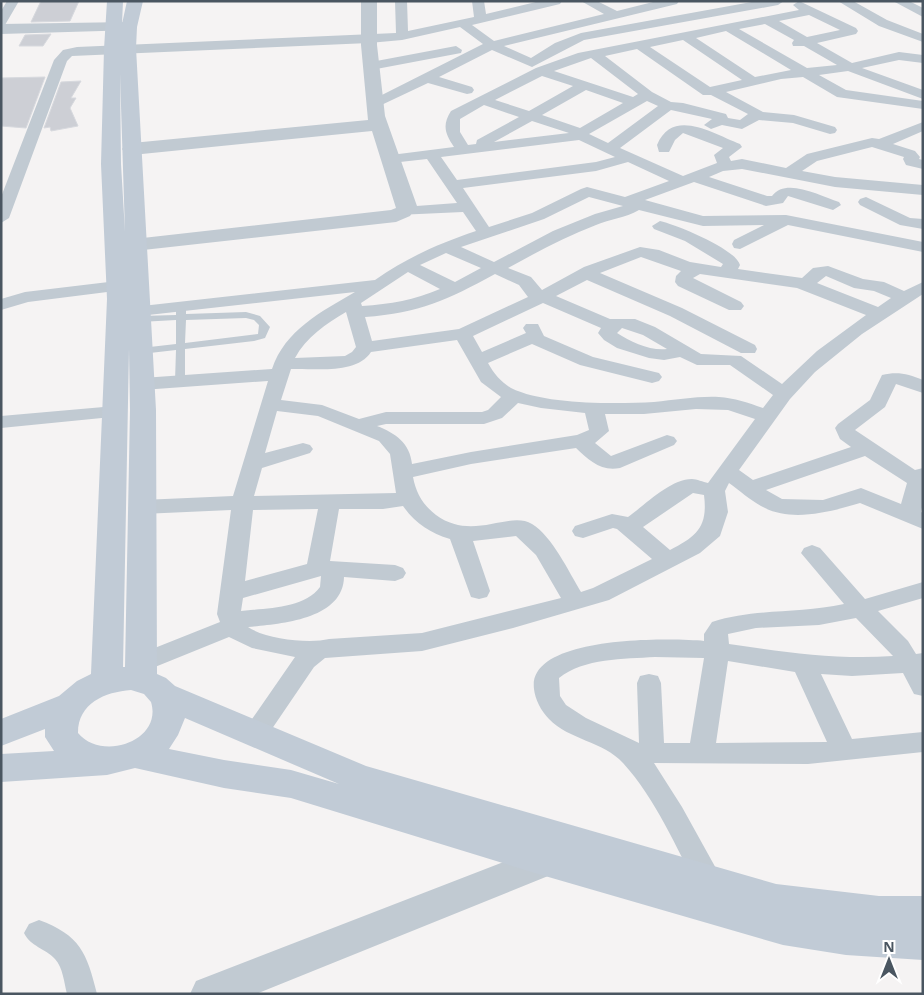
<svg xmlns="http://www.w3.org/2000/svg" width="924" height="995" font-family="'Noto Sans',sans-serif">
	<style>
		.building { fill: #cdcfd5; stroke: #d7d9de }
		.lines { fill: none; stroke-linecap: round; stroke-linejoin: round }
		.service { fill: #c1cad2; fill-rule: evenodd }
		.minor { fill: #c1cad2; fill-rule: evenodd }
		.tertiary { fill: #c1cad2; fill-rule: evenodd }
		.secondary { fill: #c1cbd6; fill-rule: evenodd }
	</style>
	<rect width="100%" height="100%" fill="#f5f3f3"/>
	<path class="building" d="M41 1H79L70 21 31 22Z
		M51 34 43 46H19L25 35Z
		M45 77 26 128 1 126V78Z
		M81 81 71 98H76L70 108 78 126 51 131 50 127 44 128 61 82Z"/>
	<g class="lines">
		<path class="service" d="M181 307 186 310V314L246 312 260 316 270 327 265 338 254 341 185 349V381L180 384 175 381 176 350 141 354 136 351 141 348 176 344V320L140 322 135 319 140 316 176 315V310ZM246 318 254 320 259 325 258 334 185 343 186 320Z"/>
		<path class="minor" d="M7 1H19L5 25 1 26V11Z
			M395 1H407L408 31 474 17 472 1H484L486 14 540 1H562L560 4 472 25 494 41 604 14 581 1H597L617 11 657 1H679L677 4 504 46 531 58 555 43 581 33 757 1H784L778 5 584 40 532 67 492 50 439 77 472 87 474 90 472 93 467 94 428 83 375 108 368 104 370 101 483 44 460 27 402 40 369 43 72 56 67 61 9 218 1 223V197L54 60 63 50 77 47 396 33Z
			M799 1 856 28 858 31 856 34 817 43 852 63 899 52 923 55V63L899 60 862 68 923 90V99L848 71 819 75 846 90 923 101V109L837 97 803 77 781 79 726 92 763 112 794 115 835 127 837 130 835 133 830 134 793 123 759 120 742 129 722 125 711 129 704 125 712 119 671 110 620 148 683 176 717 163 714 155 723 148 683 133 675 140 669 152H659L657 145C673 107 713 134 740 144L742 147 729 157 731 161 742 159 786 168 807 154 872 138 879 139 923 122V131L893 144 915 151 920 157 919 159 923 160V169L906 165 903 159 904 157 872 147 817 161 802 171 835 177 923 185V195L835 187 742 169 723 171 709 177 767 196H772C786 177 820 196 839 202L841 205 833 210 788 196 783 203 766 206 694 182 645 200 703 216 786 215 923 242V252L788 225 740 249 734 248 732 244 734 240 764 225 703 226 639 210C625 218 610 219 596 225 565 237 537 252 508 268L531 277 542 290 584 267 640 247 659 250 690 262 721 267 723 264 685 241 654 229 652 226 660 221C677 225 736 249 740 265L738 269 802 278 813 268 828 266 863 279 884 282 904 291 923 282V294L862 334 815 372 790 399 739 470 753 480 851 447 840 439 835 428 838 424 870 400 882 375C898 371 908 374 923 380V393L896 384 885 407 855 430 915 470 923 468V503L921 512 923 513V529L860 503C830 512 790 523 761 506 750 500 739 490 729 483L725 491 728 512 720 536 700 553 609 600 513 628 422 651 325 658 314 667 263 742 254 745 245 742 241 735 295 657 252 648 229 637 150 669 141 672 132 669 129 663 132 657 220 622 217 614 231 510 142 514 134 512 131 507 134 502 142 500 233 496 268 381 142 390 135 388 132 384 135 380 142 378 272 369C285 330 321 312 355 292L139 316 133 315 130 311 133 307 375 280C408 257 438 244 476 231L463 212 397 215 395 212 397 209 403 207 457 203 427 159 391 163 384 159 391 155 454 147C445 134 442 125 451 111L536 68 578 53 799 10 793 5ZM809 15 840 30 807 37 779 21ZM765 24 794 40 792 43 793 46H804L837 65 807 68 739 29ZM726 31 791 70 755 77 696 38ZM683 40 742 80 710 87 650 47ZM637 49 703 95H711L748 114 740 120 728 118 726 114 683 103 671 102 652 92 605 56ZM591 58 638 94 633 97 554 71ZM542 76 573 86 529 111 495 100ZM586 90 623 103 580 128 542 115ZM647 101 658 106 608 143 589 134ZM484 105 519 117 477 140 476 144 468 145 460 132V119ZM532 121 569 133 494 142ZM579 140 615 157 596 162 457 180 441 157ZM628 162 669 181 625 197 587 187 581 189 532 213 489 227 463 188 596 171ZM589 197 623 206 595 214 553 231 494 262 461 247 544 219ZM446 253 481 268 455 282 420 265ZM641 257 681 271 676 276 675 282 678 286 729 310H741L744 306 741 302 693 278 700 274 797 288 866 315 817 351 782 384 741 356 701 354 655 327 635 319H610L556 296 587 280 670 316 741 353H755L757 349 755 345 682 308 600 273ZM408 272 440 289C414 300 391 304 362 306L361 303ZM495 274 519 285 528 297 459 329 372 341 365 317C420 313 447 300 495 274ZM826 276 854 288 874 291 891 298 878 307 817 283ZM543 303 601 328 598 333 604 340 617 348 649 358 664 360 680 357 697 365H730L773 395 763 408C749 403 734 398 719 397 697 396 676 400 654 402 616 404 545 405 511 388 501 382 494 374 488 363L532 344 580 365 652 383 659 381 662 377 659 373 593 357 544 336 538 324H526L523 328 526 333 482 352 473 336ZM346 312 356 347 352 352 345 356 295 358C306 337 326 324 346 312ZM622 328 643 335 667 349C650 351 631 342 617 333ZM457 340 481 382 501 397 488 410 482 412H386L359 419 322 405 281 400 291 369C315 368 356 375 371 352ZM518 403 541 408 585 413 589 430 577 435 471 452 412 464C410 443 395 433 377 426L386 424H484L502 418ZM696 409 728 410 755 419 708 483C703 482 697 479 692 479 670 479 645 505 628 517L612 514 575 526 572 531 575 536 583 538 613 528 617 529 652 559 593 588 581 592C569 572 552 536 532 524 509 510 473 542 436 515 423 505 416 493 413 477L471 464 576 448C589 460 601 472 620 468L674 445 677 441 674 437 667 435 611 456 595 443 609 431 605 414H644ZM277 411 318 416 379 441 390 454 396 493 254 496 262 468 310 453 313 449 310 445 303 443 265 453ZM865 456 907 483 901 504 861 488 823 500 782 499 766 490ZM693 493 704 495C708 527 697 536 670 550L643 527ZM403 506C415 523 430 533 450 539L471 597 479 599 487 597 490 591 473 541 516 536 536 555 561 598 422 633 329 639C309 644 265 639 248 627 279 624 343 620 344 577L395 581 403 578 406 573 403 568 395 565 330 561 339 509H383ZM318 509 307 564 245 581 253 510ZM321 576 320 587C304 609 266 608 241 611L243 598Z
			M838 1H853L887 20 923 34V42L879 26Z
			M893 1H909L923 8V17Z
			M456 46 462 50 461 53 371 70 364 66 371 62Z
			M866 197 910 218 923 219V229L900 225 860 205 858 202 860 199Z
			M117 281 123 282 126 286 123 290 28 302 1 310V299L25 292Z
			M115 406 122 408 125 412 122 416 1 428V416Z
			M812 545 820 548 865 599 923 582V598L878 611 908 641 916 654 923 653V696L914 694 903 673 852 676 821 674 852 739 923 732V752L808 764 654 763 682 807 723 881 719 890 709 893 699 890C676 848 656 799 623 763 603 741 569 740 549 719 541 711 535 699 534 689 527 635 671 638 704 641V634L712 622C755 608 799 614 844 604L801 553 804 548ZM856 618 893 656C837 660 784 652 729 644L728 634 756 628 819 625ZM655 657 704 658 690 743H664L661 683 658 676 649 674 640 676 637 683 639 743 586 718 566 705 560 696 559 678C584 658 624 659 655 657ZM728 661 795 672 827 742 716 743Z
			M39 920C80 935 87 953 97 994H67C64 982 63 968 55 959 45 948 31 947 24 933L29 924Z"/>
		<path class="tertiary" d="M361 1H377V45L385 116 417 206 410 216 396 222 116 253 108 252 105 247 108 242 116 241 391 210 396 208 372 131 132 155 125 153 122 149 125 145 132 143 368 120 361 45Z
			M129 22 137 27 135 30 1 34V24Z
			M545 846 558 850 563 861 558 872 256 994H190L196 981Z"/>
		<path class="secondary" d="M107 1H123L122 24 127 1H143L137 27 136 48 156 410 157 674 166 678 175 686 366 766 776 884 879 896H923V960L846 955 783 945 545 876 291 798 224 788 135 768 107 775 1 782V754L54 751 45 737V729L1 746V719L59 696 77 681 91 674 107 299 101 164 104 49ZM120 74 125 232 121 164ZM129 349 130 410 125 667H123ZM131 690 144 694 151 702C163 741 102 762 78 733 78 703 105 692 131 690ZM185 718 339 784 291 770 224 760 169 749 178 735Z"/>
	</g>
	<rect width="924" height="995" fill="none" stroke="#4a5661" stroke-width="5"/>
	<g transform="translate(889 960)" stroke="#ffffff" stroke-width="4" paint-order="stroke">
	<path d="M0-4L9 19L0 12L-9 19Z" fill="#4a5661"/>
	<text y="-8" font-size="14" font-weight="bold" text-anchor="middle" fill="#4a5661">N</text>
	</g>
</svg>
